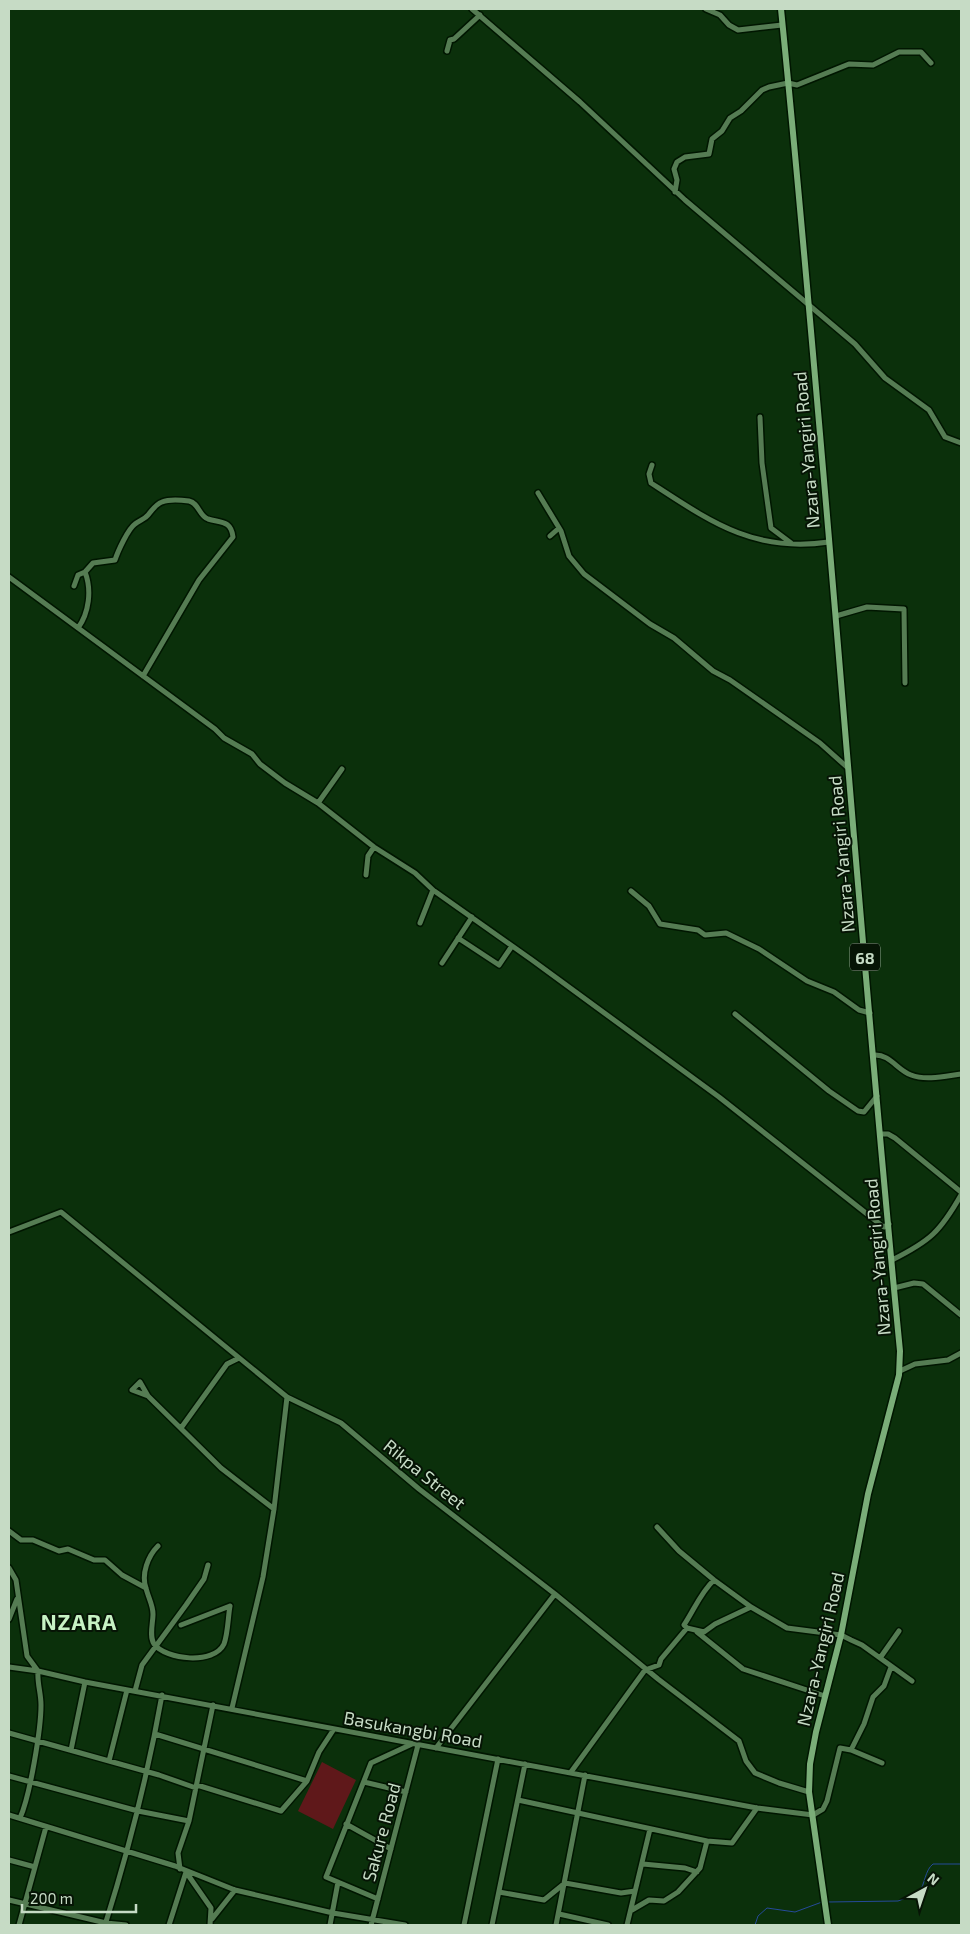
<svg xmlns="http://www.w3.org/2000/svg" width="970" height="1934" font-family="'Exo 2',sans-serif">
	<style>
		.pitch { fill: #5f181a }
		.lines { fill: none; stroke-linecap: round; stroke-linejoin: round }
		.stream { stroke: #254a99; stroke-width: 1 }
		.minor-casing { stroke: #001600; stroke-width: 8 }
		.major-casing { stroke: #001600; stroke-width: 9 }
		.minor { stroke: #557c53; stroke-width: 5 }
		.major { stroke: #7aad78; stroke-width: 6 }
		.labels { text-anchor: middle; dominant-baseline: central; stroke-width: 4; stroke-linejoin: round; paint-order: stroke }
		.shield { fill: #061405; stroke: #8c9f8b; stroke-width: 1 }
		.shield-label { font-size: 16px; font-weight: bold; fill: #c6dbc5 }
		.street-label { font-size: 18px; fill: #c6dbc5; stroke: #061405 }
		.district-label { font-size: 22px; font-weight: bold; letter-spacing: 1px; fill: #c7f2c4; stroke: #061405 }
	</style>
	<rect width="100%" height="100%" fill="#0b300b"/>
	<path class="pitch" d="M322 1762 356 1780 333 1829 298 1811Z"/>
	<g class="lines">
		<path class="stream" d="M828 1902 898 1901 919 1893C925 1884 925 1870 933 1864H961
			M755 1925 758 1916 767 1908 795 1912 822 1902"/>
		<g class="minor-casing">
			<path id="minor" d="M472 9 580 102 685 200 855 344 885 378 929 410 945 437 961 443
				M706 9 720 15 729 25 738 30 782 25
				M447 51 450 40 454 39 480 15
				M675 192 677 180 674 169 677 162 685 157 709 154 712 139 722 131 730 118 741 111 762 90 769 87 788 83 797 85 849 64 873 65 899 52H921L931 63
				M760 417 762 463 771 528 791 543
				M652 465 649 474 651 483C711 522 754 553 829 542
				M538 493 561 531 569 556 584 574 650 624 674 638 713 671 730 680 820 743 848 768
				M550 536 559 528
				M9 577 215 729 224 738 252 754 260 764 285 783 318 803 374 847 415 873 433 890 532 960 719 1097 881 1225 884 1227 889 1224
				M74 586 78 575 85 572 93 563 115 560C118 551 128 529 135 524 140 520 145 519 148 515 152 510 156 504 162 502 169 499 182 500 189 501 199 503 199 516 208 519 221 523 231 520 233 537L199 580 143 676
				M836 616 867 607 904 609 905 683
				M78 628C89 613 92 590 85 572
				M318 803 342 769
				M366 875 368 856 374 847
				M631 891 649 906 660 924 698 930 705 935 726 933 759 949 807 981 834 992 859 1010 870 1013
				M420 923 433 890
				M458 938 499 965 512 946
				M442 963 472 917
				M735 1014 829 1091 858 1111 864 1112 877 1096
				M874 1055C890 1054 897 1070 911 1075 926 1081 946 1076 961 1074
				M881 1134H888L895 1138 961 1192
				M9 1232 61 1212 287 1397 341 1423 419 1489 555 1594 658 1679 739 1741 746 1761 755 1773 779 1783 809 1792
				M892 1260C930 1241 940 1232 961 1195
				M894 1288 914 1283 923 1284 961 1315
				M900 1371 915 1364 948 1360 961 1353
				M148 1396 132 1390 140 1382 148 1396 221 1468 274 1509
				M181 1428 227 1364 239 1358
				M657 1527 679 1551 714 1580 751 1607
				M9 1531 21 1540H33L59 1551 68 1549 94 1560H105L122 1575 146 1588
				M158 1546C148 1556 141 1574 146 1588 148 1597 153 1605 153 1614 153 1623 149 1636 154 1644 166 1660 214 1665 224 1644 228 1633 228 1617 230 1606
				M9 1568 16 1580 27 1656 38 1671C37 1683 41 1693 41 1705 41 1729 30 1796 20 1818
				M9 1619 17 1599
				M181 1625 230 1606
				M687 1628 684 1625C694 1610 701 1592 714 1580
				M697 1632 743 1669 825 1696
				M880 1658 899 1631
				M9 1667 38 1671 85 1682 757 1808 813 1815 823 1809 827 1801 840 1748 851 1750 882 1763
				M135 1691 142 1665 186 1605 204 1579 208 1565
				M232 1708 263 1577 274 1509 287 1397
				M9 1733 159 1775 196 1788
				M155 1734 307 1781
				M436 1748 555 1594
				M71 1750 85 1682
				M851 1750 864 1724 873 1697 884 1686 891 1667
				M109 1761 127 1690
				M571 1772 645 1670 659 1665 661 1659 687 1628 704 1632 715 1624 751 1607 787 1628 841 1635 851 1640 862 1645 912 1681
				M9 1776 138 1811 189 1821
				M364 1782 406 1792
				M197 1785 281 1811 307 1781 319 1752 334 1729
				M518 1800 707 1841
				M9 1815 175 1866 235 1890 333 1913 405 1925
				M346 1824 391 1849
				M9 1860 35 1867
				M643 1864 685 1868 697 1872
				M180 1869 178 1853 189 1821 213 1705
				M186 1872 211 1908 210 1925
				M499 1892 544 1900 565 1883 621 1893 635 1891
				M378 1899 326 1877 371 1763 412 1744
				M9 1900 106 1923 126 1925
				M632 1910 649 1900 664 1901 678 1892 700 1868 707 1841 732 1843 757 1808
				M559 1914 608 1925
				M212 1919 235 1890
				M19 1925 46 1827
				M105 1925C129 1849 148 1774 162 1695
				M169 1925 186 1872
				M330 1925 338 1882
				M371 1925 418 1745
				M464 1925 498 1759
				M492 1925 525 1764
				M556 1925 585 1775
				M627 1925 650 1829"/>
		</g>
		<g class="major-casing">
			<path id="major" d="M781 9C826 456 856 904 900 1351L899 1375 868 1494 841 1635 816 1732 810 1764 809 1792 828 1925"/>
		</g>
		<use href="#minor" class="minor"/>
		<use href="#major" class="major"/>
	</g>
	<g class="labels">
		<rect class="shield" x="850" y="943.5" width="30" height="27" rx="4"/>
		<g class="shield-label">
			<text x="865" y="957">68</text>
		</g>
		<g class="street-label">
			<text transform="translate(806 450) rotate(-95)">Nzara-Yangiri Road</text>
			<text transform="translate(841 854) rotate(-95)">Nzara-Yangiri Road</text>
			<text transform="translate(877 1257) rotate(-95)">Nzara-Yangiri Road</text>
			<text transform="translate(425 1474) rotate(39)">Rikpa Street</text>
			<text transform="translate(820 1649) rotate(-77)">Nzara-Yangiri Road</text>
			<text transform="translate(413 1729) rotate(10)">Basukangbi Road</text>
			<text transform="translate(381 1832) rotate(-75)">Sakure Road</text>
		</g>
		<g class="district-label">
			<text x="79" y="1621">NZARA</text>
		</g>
	</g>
	<rect width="970" height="1934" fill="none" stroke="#c6dbc5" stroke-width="20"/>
	<g transform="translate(925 1889) rotate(40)" stroke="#061405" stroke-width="4" paint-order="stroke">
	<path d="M0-4L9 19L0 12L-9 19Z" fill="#c6dbc5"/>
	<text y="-8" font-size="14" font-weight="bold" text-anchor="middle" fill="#c6dbc5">N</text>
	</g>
	<path d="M22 1904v8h114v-8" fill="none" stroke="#c6dbc5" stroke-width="2.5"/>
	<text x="30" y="1904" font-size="15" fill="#c6dbc5" stroke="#061405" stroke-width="4" paint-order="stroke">200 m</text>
</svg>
